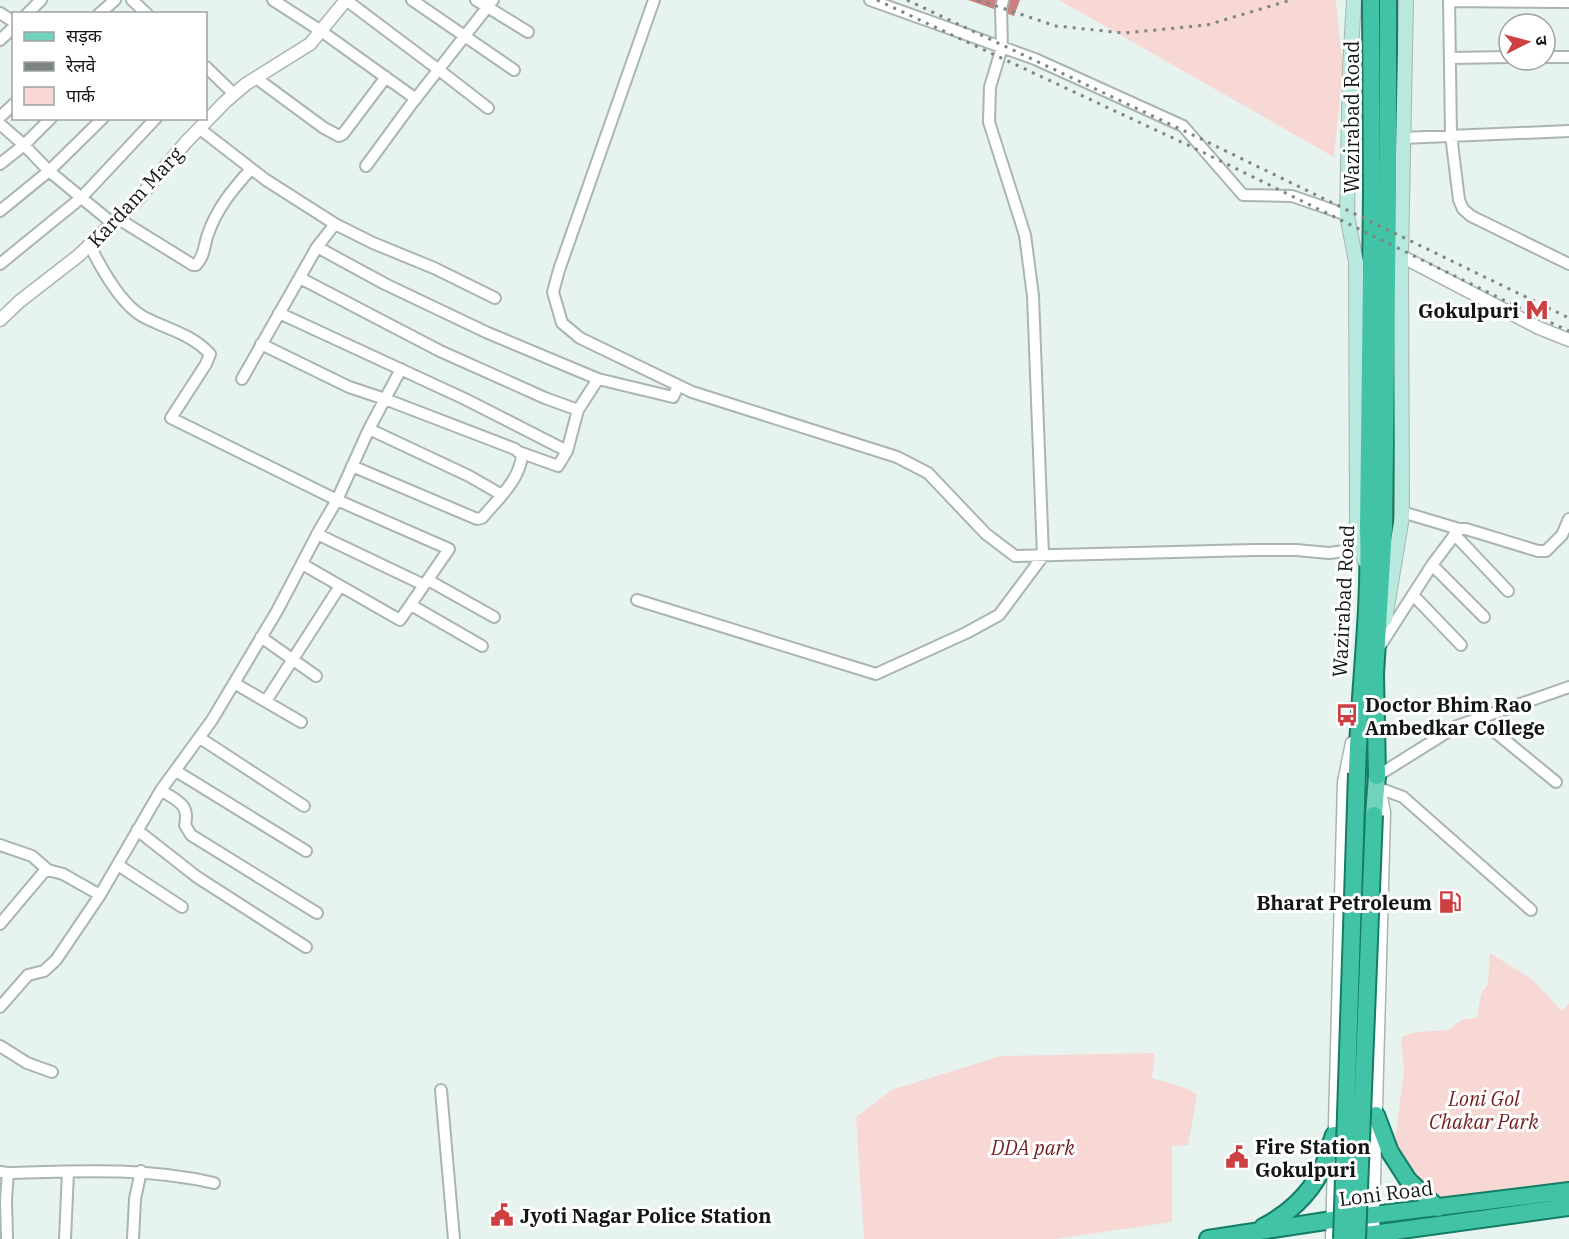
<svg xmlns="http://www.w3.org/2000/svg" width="1569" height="1239" font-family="'IBM Plex Serif','Noto Sans Devanagari',serif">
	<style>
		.green { fill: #f8d8d5 }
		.water { fill: #c7827d }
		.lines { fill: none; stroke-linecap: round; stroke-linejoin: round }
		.minor-casing { stroke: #aab5b1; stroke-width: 14 }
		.tertiary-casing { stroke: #aab5b1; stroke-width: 15 }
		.secondary-casing { stroke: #aab5b1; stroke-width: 16 }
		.primary-casing { stroke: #137d65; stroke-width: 20 }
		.trunk-casing { stroke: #137d65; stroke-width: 20 }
		.minor { stroke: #fff; stroke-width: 10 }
		.tertiary { stroke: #fff; stroke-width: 12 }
		.secondary { stroke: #b8e8de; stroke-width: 14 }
		.primary { stroke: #72d2bc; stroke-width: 16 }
		.trunk { stroke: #43c3a6; stroke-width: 16 }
		.rail { stroke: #7d8582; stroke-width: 3; stroke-dasharray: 3 6; stroke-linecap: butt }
		.trunk-bridge-casing { stroke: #137d65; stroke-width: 20; stroke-linecap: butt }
		.trunk-bridge { stroke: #43c3a6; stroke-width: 16 }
		.labels { text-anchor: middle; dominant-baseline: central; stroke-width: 6; stroke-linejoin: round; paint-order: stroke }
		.street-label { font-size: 20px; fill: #121614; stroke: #fff }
		.poi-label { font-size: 20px; font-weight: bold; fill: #121614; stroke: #fff; text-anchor: start }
		.park-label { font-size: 20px; font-style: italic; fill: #711e20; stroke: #fff }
	</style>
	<rect width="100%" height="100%" fill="#e7f3ef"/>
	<path class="green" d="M1059 0H1334L1336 2 1343 68 1334 157Z
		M1490 953 1533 980 1562 1011 1569 1003V1184L1441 1201 1400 1157 1395 1139 1404 1071 1401 1037 1417 1032 1449 1030 1461 1020 1477 1018 1481 994 1488 984Z
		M1155 1053 1152 1078 1188 1089 1197 1095 1188 1145 1172 1146V1222L1055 1239H864L856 1117 891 1090 1001 1056Z"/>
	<path class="water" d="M968 0H1020L1014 16Z"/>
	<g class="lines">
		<g class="minor-casing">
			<path id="minor" d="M132 0 147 14
				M273 0 321 31 416 99
				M346 0 439 70 488 108
				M412 0 514 70
				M476 0 528 32
				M654 0 559 270 553 292 562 323 580 338 692 392 897 457 928 473 986 534 1015 556 1253 550H1296L1329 553 1360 549
				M870 0 1035 59 1183 126 1243 195 1292 196 1347 215
				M1449 0 1451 135 1459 200 1463 209 1471 216 1569 264
				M1449 1 1569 2
				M0 13 14 22
				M27 14 41 0
				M99 14 115 0
				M0 40 14 27
				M1545 57H1569
				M1450 58 1509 57
				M206 67 234 94
				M256 78 324 128 339 136 343 134 386 77
				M0 117 14 104
				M0 124 24 145 49 171 103 118
				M200 129 266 180 335 224 373 243 434 268 495 298
				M1402 138 1569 131
				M0 164 24 145 51 118
				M366 166 410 106 493 0
				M0 211 49 171 112 223
				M117 218 193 265H196C205 256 204 244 208 234 217 208 233 189 251 169
				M90 246C101 268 120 303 142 316 165 329 191 333 210 354L206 364 171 418 337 500 449 549 400 620 302 564
				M317 247 385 284 488 333 598 379
				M0 264 81 198 156 118
				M300 278 440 351 545 398 578 410
				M279 313 465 399 567 451
				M242 379 317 247 335 224
				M369 429 469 476 502 495
				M519 452 558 466 567 451 578 410 598 379 673 397 678 386
				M352 466 477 519 482 518C497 500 520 480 522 455L515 449 385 399 401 369
				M1402 512 1459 529
				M317 534 424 585
				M1454 534 1508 591
				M1432 565 1484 617
				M428 580 494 617
				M1413 595 1461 645
				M637 600 876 674 966 633 999 615 1043 556 1033 296 1025 235 989 122 990 87 1002 47 1001 8 1003 0
				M411 605 482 646
				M261 637 316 676
				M1380 646 1432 565 1459 529H1466L1538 551H1546L1562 535 1569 519
				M234 683 301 722
				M266 701 340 586
				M1478 718 1556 782
				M200 738 304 806
				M176 771 306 851
				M1377 776 1457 726 1569 687
				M1379 788 1403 797 1531 910
				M161 790C177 801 190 804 185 825L191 835 317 913
				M137 830 197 877 306 947
				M0 845 32 856 48 870
				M118 865 182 907
				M0 924 43 873 48 870 63 874 100 895
				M0 1007 28 975 44 971 56 960 100 895 161 790 212 720 277 611 320 529 337 500 369 429 385 399 349 387 261 344
				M0 1046 27 1063 52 1072
				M441 1090 454 1239
				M0 1172 8 1173 6 1199 7 1239
				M8 1173C77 1171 145 1167 214 1183
				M65 1239 68 1172
				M133 1239 135 1199 141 1171"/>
		</g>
		<g class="tertiary-casing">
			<path id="tertiary" d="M1401 256 1539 328 1569 340
				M0 320 20 301 78 256 139 198 186 142 225 102 246 84 310 44 346 0
				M1332 1239 1344 782 1352 743
				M1374 1239 1373 1217 1384 812 1380 792"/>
		</g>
		<g class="secondary-casing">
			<path id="secondary" d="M1354 0 1350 67 1347 215 1356 262 1357 524 1360 549 1365 561
				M1385 619 1402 517 1401 256 1406 0"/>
		</g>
		<g class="primary-casing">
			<path id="primary" d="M1374 815 1377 776"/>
		</g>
		<g class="trunk-casing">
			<path id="trunk" d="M1357 773C1359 692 1371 611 1368 529L1372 194 1371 0
				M1377 776 1375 674 1384 528 1388 194V0
				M1376 1115 1390 1152 1408 1180 1438 1208
				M1263 1227C1287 1215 1309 1195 1321 1171 1327 1160 1330 1146 1334 1135
				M1344 1238 1569 1207
				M1208 1239 1332 1220 1569 1191"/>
		</g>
		<use href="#minor" class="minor"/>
		<use href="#tertiary" class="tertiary"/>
		<use href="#secondary" class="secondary"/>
		<use href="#primary" class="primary"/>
		<use href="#trunk" class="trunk"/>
		<path class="rail" d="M877 0 1190 146 1528 312 1569 331
			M907 0 1195 136 1569 318
			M978 0 1056 26 1124 33 1207 25 1291 0"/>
		<g class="trunk-bridge-casing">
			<path id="trunk-bridge" d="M1342 1239 1357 773
				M1357 1239 1374 815"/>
		</g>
		<use href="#trunk-bridge" class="trunk-bridge"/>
	</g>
	<defs>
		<g id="metro-bare" transform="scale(1.8)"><path d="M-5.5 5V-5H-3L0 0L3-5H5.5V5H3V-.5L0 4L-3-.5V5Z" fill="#ce3f41" stroke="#fff" stroke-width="2.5" paint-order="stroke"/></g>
		<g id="bus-bare" transform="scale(1.8)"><path d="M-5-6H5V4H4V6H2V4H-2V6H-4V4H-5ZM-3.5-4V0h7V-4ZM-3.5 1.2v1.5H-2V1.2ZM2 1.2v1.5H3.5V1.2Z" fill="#ce3f41" stroke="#fff" stroke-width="2.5" paint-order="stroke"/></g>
		<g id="fuel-bare" transform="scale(1.8)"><path d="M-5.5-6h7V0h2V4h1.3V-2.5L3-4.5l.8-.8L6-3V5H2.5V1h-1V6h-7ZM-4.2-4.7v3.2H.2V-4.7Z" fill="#ce3f41" stroke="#fff" stroke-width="2.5" paint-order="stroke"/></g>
		<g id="civic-bare" transform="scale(1.8)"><path d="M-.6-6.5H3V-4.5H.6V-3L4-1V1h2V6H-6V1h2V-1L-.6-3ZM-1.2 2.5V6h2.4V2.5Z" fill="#ce3f41" stroke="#fff" stroke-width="2.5" paint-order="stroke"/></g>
	</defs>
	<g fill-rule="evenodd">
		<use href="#metro-bare" x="1537" y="310"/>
		<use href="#bus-bare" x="1347" y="715"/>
		<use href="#fuel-bare" x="1450" y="902"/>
		<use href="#civic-bare" x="1237" y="1157"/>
		<use href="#civic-bare" x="502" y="1215"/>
	</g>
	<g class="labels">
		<g class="street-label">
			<text transform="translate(1351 117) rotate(-90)">Wazirabad Road</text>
			<text transform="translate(135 197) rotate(-47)">Kardam Marg</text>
			<text transform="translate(1343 601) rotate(-87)">Wazirabad Road</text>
			<text transform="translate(1386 1193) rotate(-7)">Loni Road</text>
		</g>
		<g class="poi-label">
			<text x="1519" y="310" text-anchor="end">Gokulpuri</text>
			<text x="1365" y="704">Doctor Bhim Rao<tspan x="1365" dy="23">Ambedkar College</tspan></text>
			<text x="1432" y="902" text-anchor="end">Bharat Petroleum</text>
			<text x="1255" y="1146">Fire Station<tspan x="1255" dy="23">Gokulpuri</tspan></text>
			<text x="520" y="1215">Jyoti Nagar Police Station</text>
		</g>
		<g class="park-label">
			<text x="1484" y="1098">Loni Gol<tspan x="1484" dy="23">Chakar Park</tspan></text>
			<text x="1033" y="1147">DDA park</text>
		</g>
	</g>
	<rect x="12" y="12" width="195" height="108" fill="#ffffff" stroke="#a0a2a1" stroke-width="1.5"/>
	<rect x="24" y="32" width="30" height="9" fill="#72d2bc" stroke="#a0a2a1" stroke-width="1.5"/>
	<text x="66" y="42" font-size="18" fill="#121614">सड़क</text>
	<rect x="24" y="62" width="30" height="9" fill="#7d8582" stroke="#a0a2a1" stroke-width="1.5"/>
	<text x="66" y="72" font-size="18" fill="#121614">रेलवे</text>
	<rect x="24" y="87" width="30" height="18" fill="#f8d8d5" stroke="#a0a2a1" stroke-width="1.5"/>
	<text x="66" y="102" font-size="18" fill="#121614">पार्क</text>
	<g transform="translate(1527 42) rotate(84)"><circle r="28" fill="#ffffff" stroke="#a0a2a1" stroke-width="1.5"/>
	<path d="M0-4.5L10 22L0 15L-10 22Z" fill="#ce3f41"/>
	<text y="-9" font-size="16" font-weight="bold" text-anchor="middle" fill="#121614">उ</text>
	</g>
</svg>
